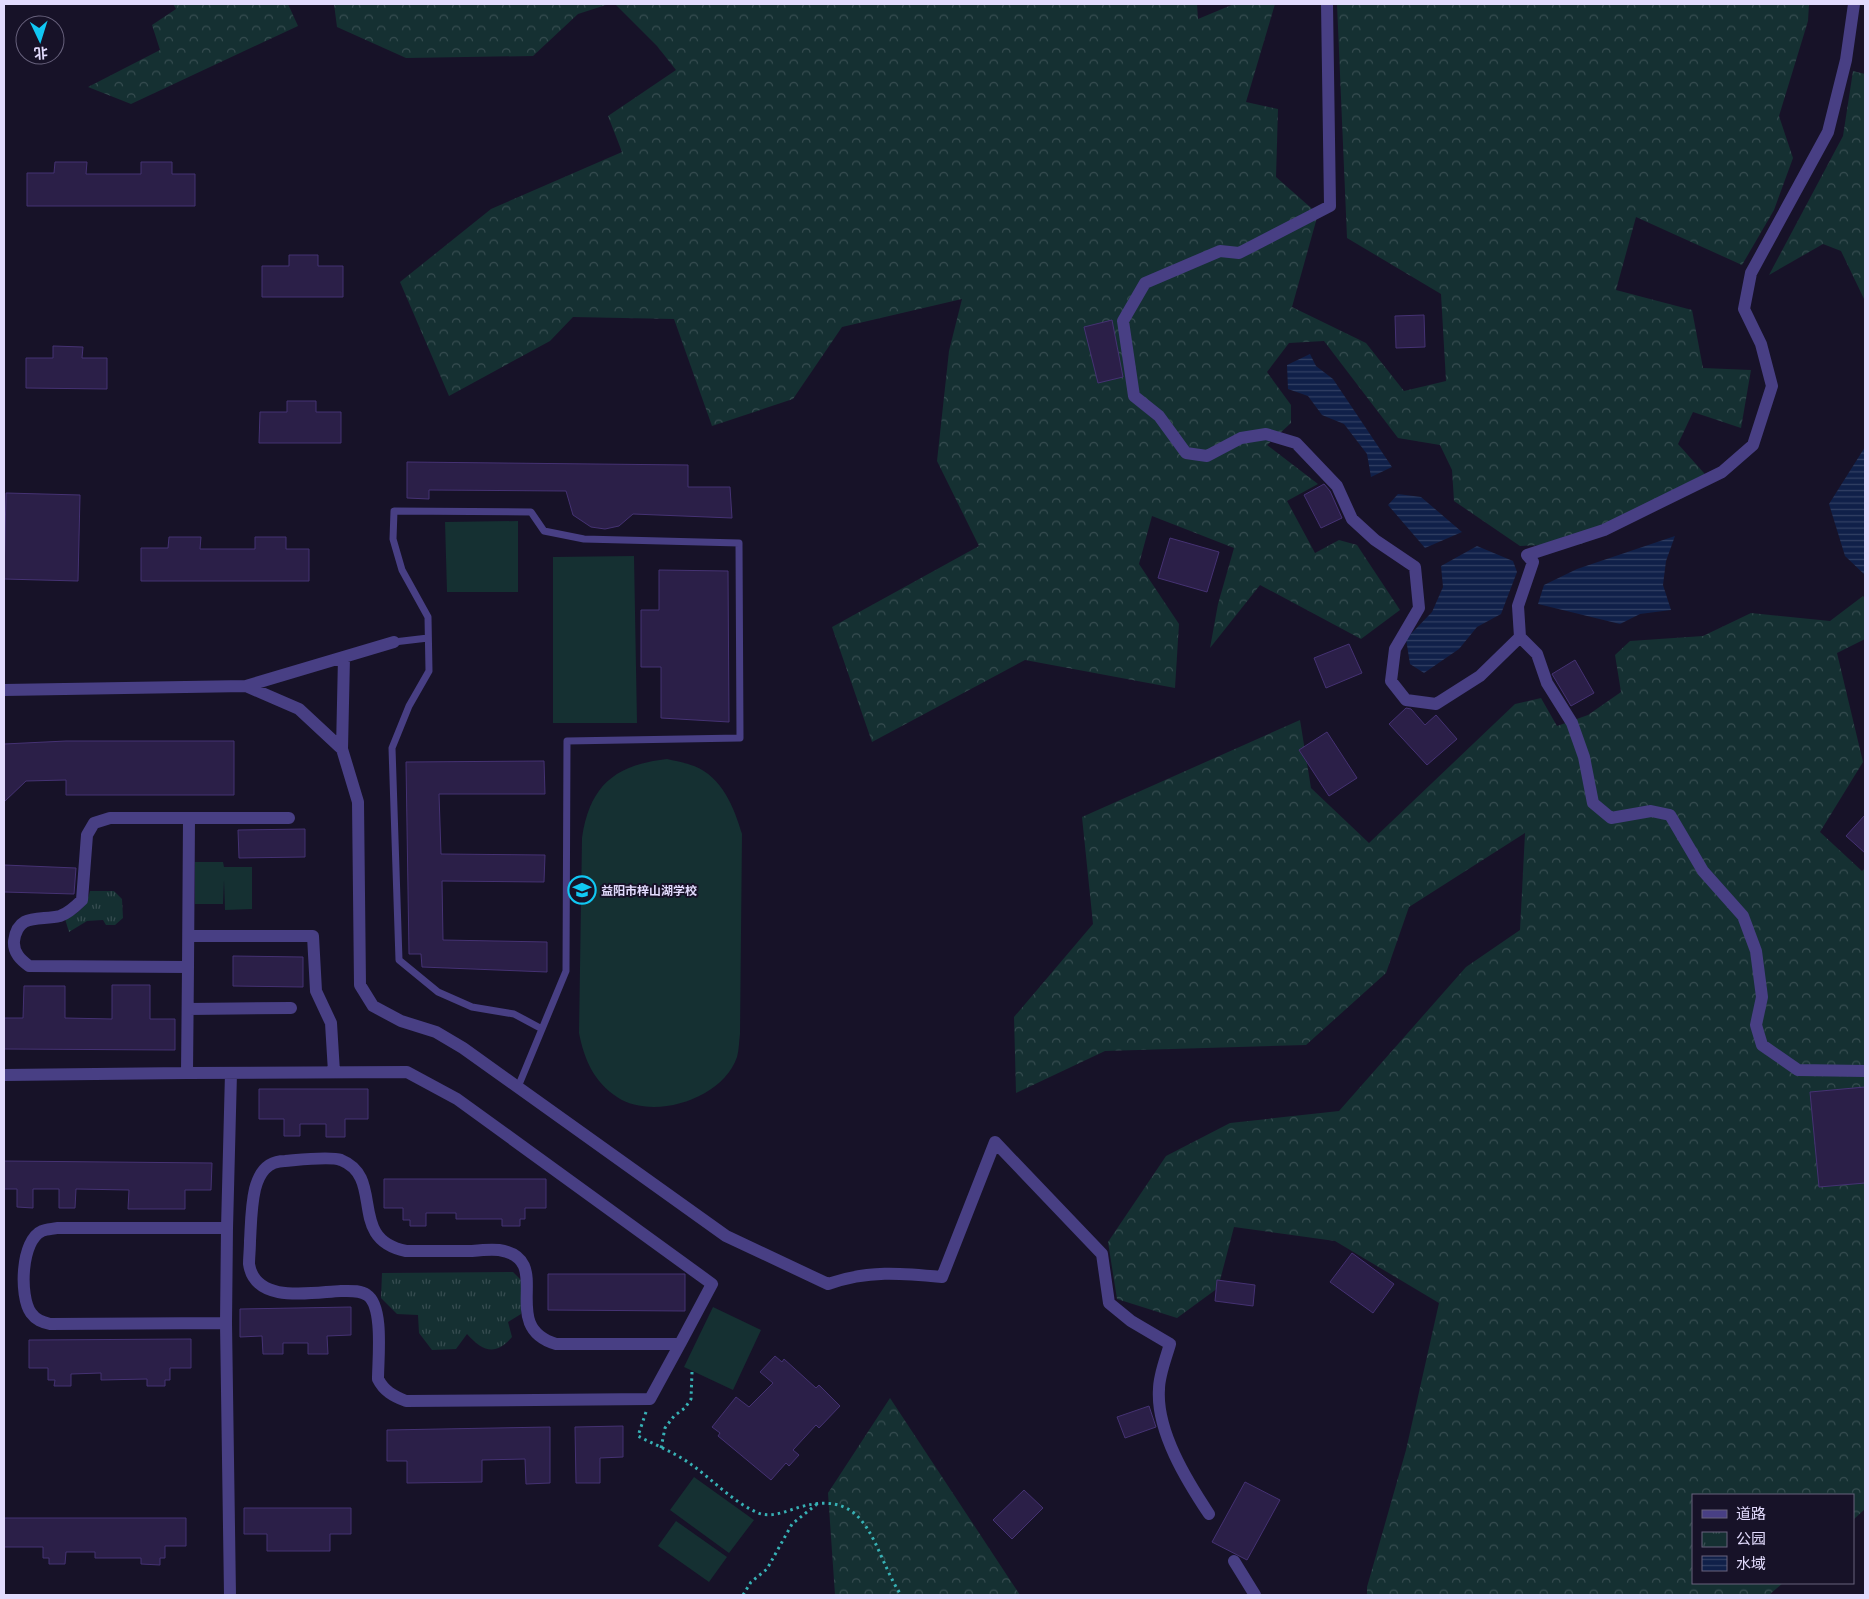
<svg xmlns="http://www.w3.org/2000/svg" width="1869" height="1599" font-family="'Titillium Web','Noto Sans SC',sans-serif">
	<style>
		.green { fill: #153032 }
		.forest { fill: url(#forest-crowns) }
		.park { fill: url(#park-tufts) }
		.water { fill: url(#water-rules) }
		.building { fill: #2b1f48; stroke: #453273 }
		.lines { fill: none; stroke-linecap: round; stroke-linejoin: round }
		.path { stroke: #37b1b5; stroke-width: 3; stroke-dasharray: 2.5 4; stroke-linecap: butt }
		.service { stroke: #483f84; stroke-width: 7 }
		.minor { stroke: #483f84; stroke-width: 12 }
		.labels { text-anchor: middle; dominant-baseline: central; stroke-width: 4; stroke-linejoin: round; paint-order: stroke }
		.poi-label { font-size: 12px; font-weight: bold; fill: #e2dbfd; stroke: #171228; text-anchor: start }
	</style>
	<defs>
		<pattern id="forest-crowns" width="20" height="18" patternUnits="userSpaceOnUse" patternTransform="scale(1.25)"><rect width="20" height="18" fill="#153032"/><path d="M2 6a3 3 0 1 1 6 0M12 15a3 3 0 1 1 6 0" fill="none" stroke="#374d51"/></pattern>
		<pattern id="park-tufts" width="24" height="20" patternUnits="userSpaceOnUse" patternTransform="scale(1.25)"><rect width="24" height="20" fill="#153032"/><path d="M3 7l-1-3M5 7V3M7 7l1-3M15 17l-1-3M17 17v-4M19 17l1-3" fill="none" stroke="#374d51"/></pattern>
		<pattern id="water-rules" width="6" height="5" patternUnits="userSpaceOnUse" patternTransform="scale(1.25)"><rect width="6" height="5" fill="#102049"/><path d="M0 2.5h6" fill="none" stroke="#324064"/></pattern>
	</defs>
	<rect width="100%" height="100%" fill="#171228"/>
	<path class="green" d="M518 521V592H447L445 522Z
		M634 556 637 723H553V557Z
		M667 759C676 761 686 763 694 766 722 777 734 807 742 834L740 1034C739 1041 739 1050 737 1057 723 1099 653 1121 617 1097 594 1082 584 1059 579 1033L582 838C590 785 615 765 667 759Z
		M195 862H223L224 867H252V909L225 910 224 880 223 904H195Z
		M713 1307 761 1330 733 1390 684 1367Z
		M694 1477 754 1520 729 1553 670 1510Z
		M676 1521 727 1557 709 1582 658 1546Z"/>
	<path class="forest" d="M173 4H288L298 26 131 104 88 87 160 50 152 25 176 9Z
		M334 4H609L578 14 533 56 406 58 337 27Z
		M615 4H1197L1198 19 1234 4H1275L1246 102 1278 109 1276 177 1318 214 1292 307 1366 343 1404 391 1446 381 1441 294 1347 238 1337 4H1809L1808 21 1779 116 1793 158 1774 210 1742 265 1636 217 1616 290 1692 310 1703 368 1751 370 1741 428 1693 412 1678 444 1712 482 1581 544 1520 546 1454 501 1452 470 1440 445 1398 438 1324 341 1289 343 1267 372 1291 405V423L1267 445 1318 484 1287 501 1315 553 1339 540 1357 545 1400 610 1361 639 1260 585 1210 648 1218 604 1234 548 1152 516 1139 564 1179 624 1175 688 1025 660 872 742 832 627 979 546 937 461 949 351 962 299 842 327 793 399 712 426 674 319 573 317 550 341 449 396 400 282 491 209 622 152 608 116 676 70 657 46Z
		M1853 71 1865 74V301L1841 251 1823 244 1769 275 1843 136Z
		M1863 596 1865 598V639L1837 653 1863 762 1820 832 1862 871 1865 868V1509L1853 1520V1495H1693V1583H1783L1769 1595H1367V1587L1406 1450 1439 1303 1335 1241 1234 1227 1218 1288 1177 1318 1117 1299 1108 1242 1166 1156 1230 1123 1339 1111 1466 967 1520 930 1525 833 1409 907 1386 973 1306 1045 1105 1051 1016 1093 1014 1017 1093 924 1082 817 1300 720 1311 788 1369 843 1515 704 1541 698 1557 726 1588 715 1621 692 1615 655 1630 641 1703 636 1751 613 1830 621Z
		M890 1398 1020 1595H835L828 1493Z"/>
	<path class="park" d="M90 891H114L122 899 123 918 115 925H106L103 920 87 921 69 932 65 919C80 913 86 907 90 891Z
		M513 1272 521 1280V1314L508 1322 512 1337C496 1356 483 1352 467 1334L456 1349 432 1350 419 1333 418 1315 397 1314 381 1298 382 1273Z"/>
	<path class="water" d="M1310 354 1316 366 1333 379 1392 467 1371 477 1367 454 1344 424 1322 415 1308 396 1288 389 1287 365Z
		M1865 447V575L1845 556 1829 504Z
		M1398 494 1421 497 1462 532 1425 548 1388 505Z
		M1675 536 1666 561 1663 585 1671 610 1640 614 1620 624 1538 604 1544 585 1577 569Z
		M1477 546 1513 561 1517 572 1501 614 1477 627 1459 649 1424 673 1410 664 1406 639 1432 612 1443 587 1441 566Z"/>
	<path class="building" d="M55 162H87L86 174H141V162H172V174H195V206H27V173H54Z
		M289 255H318V266H343V297H262V266H289Z
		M1424 315 1425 347 1396 348 1395 316Z
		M1112 320 1123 377 1098 383 1084 327Z
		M53 346 83 347 82 358H107V389L26 388V358H53Z
		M287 401H316V412H341V443H259L260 412H287Z
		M407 462 688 465V487H730L732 518 633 514 619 526 605 529 591 527 573 515 566 491 429 490V499L407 498Z
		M1324 484 1330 491 1342 518 1321 528 1304 495Z
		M6 493 80 495 78 581 4 579Z
		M169 537H201L200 549H255V537H286V549H309V581H141V548H168Z
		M1170 538 1219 552 1207 592 1158 578Z
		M659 570 728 571 729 722 661 718V667H641V610H659Z
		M1349 644 1362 673 1326 688 1314 658Z
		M1575 660 1594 693 1571 706 1552 674Z
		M1406 708 1411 709 1425 725 1436 715 1457 739 1427 765 1389 724Z
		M1327 732 1357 778 1329 796 1299 750Z
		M66 741H234V795H66V780L26 781 4 802V744Z
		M544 761 545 794H439L441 854 545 855 544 882 442 881 443 940 547 942V972L422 967 421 954H409L406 762Z
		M1865 815V853L1846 836Z
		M305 829V857L239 858 238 830Z
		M4 865 76 868 74 894 4 892Z
		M233 956 303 957V987L233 986Z
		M112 985H150V1019H175V1050L4 1049V1018H23L24 986H65V1018L112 1019Z
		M1865 1087V1183L1819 1187 1810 1092Z
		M259 1089H368V1119H345V1137H326V1124H300V1136H284V1119H259Z
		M4 1161 212 1163 211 1190H185V1209H128L129 1190 76 1189 75 1208H59V1189H33V1208L17 1207V1189H4Z
		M384 1179H546V1208H525V1219H520V1226H502V1219H456V1213H426V1226H410V1220H403V1208H384Z
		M1352 1253 1394 1284 1373 1313 1330 1282Z
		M548 1274H685V1311L548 1310Z
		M1217 1280 1255 1285 1253 1306 1215 1301Z
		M351 1307V1335L327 1336 328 1354H308V1343H283V1354H263L262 1336 240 1337V1309Z
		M191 1339V1368H170V1380H165V1386H147V1379L101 1380V1373L71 1374V1386H54L55 1380H48V1368H29V1340Z
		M775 1356 782 1362 784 1359 816 1388 819 1385 840 1406 819 1428 816 1425 793 1450 799 1455 789 1466 786 1463 771 1480 718 1436 720 1433 712 1427 736 1397 749 1407 773 1383 760 1372Z
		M1149 1406 1156 1427 1125 1438 1117 1417Z
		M623 1426V1457L600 1458V1483H576L575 1427Z
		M550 1427V1483L526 1484 525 1459 482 1460V1482L407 1483V1461H387V1430Z
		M1245 1482 1280 1500 1247 1560 1212 1542Z
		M1024 1490 1043 1508 1012 1539 993 1520Z
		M244 1508H351V1534H330V1551H267V1534H244Z
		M4 1518H186V1546H165V1558H160V1565L141 1564V1558H95V1552H66L65 1564H49V1558H43V1547H4Z"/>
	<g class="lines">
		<path class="path" d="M646 1412 638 1436C655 1445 676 1453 692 1465 713 1480 732 1501 756 1512 770 1519 786 1511 800 1507 871 1487 872 1551 901 1595
			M661 1448 665 1428 674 1416 685 1408 691 1399 692 1372
			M743 1595 751 1582 767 1569 792 1524 817 1504"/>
		<path class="service" d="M394 642 428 638
			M518 1087 566 971 567 741 740 738 739 543 584 539 544 531 531 512 394 511 393 539 402 570 428 617 429 671 409 706 392 748 399 960 438 992 472 1007 514 1014 542 1029"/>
		<path class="minor" d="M1327 4 1330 206 1239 253 1220 251 1145 283 1123 321 1134 396 1159 416 1186 453 1207 456 1241 438 1266 434 1296 443 1337 486 1352 519 1375 540 1415 567 1419 608 1395 649 1391 681 1406 700 1436 704 1480 676 1520 637
			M1854 4 1846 60 1828 132 1751 273 1744 309 1761 344 1772 386 1753 445 1722 472 1604 530 1527 555 1533 562 1518 606 1520 637 1537 654 1547 683 1572 723 1584 757 1593 803 1611 818 1651 811 1670 815 1703 871 1743 916 1756 951 1762 997 1756 1025 1762 1045 1798 1070 1865 1071
			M246 686 394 642
			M4 690 246 686 299 709 342 749 358 802 360 985 373 1006 401 1021 436 1032 463 1048 726 1236 828 1284C868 1270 901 1273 942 1277L995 1142 1102 1254 1109 1303 1131 1321 1170 1344C1166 1358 1159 1375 1159 1389 1156 1431 1187 1481 1209 1514
			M342 749 344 657
			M189 936H313L316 991 331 1023 334 1072
			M188 967 189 818
			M188 1009 291 1008
			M187 1073 407 1072 457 1099 712 1284 680 1344H556C496 1326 557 1259 499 1250 490 1249 481 1250 472 1251 450 1251 428 1251 406 1251 346 1239 386 1178 341 1160 330 1156 298 1160 285 1161 267 1161 259 1173 255 1189 251 1206 251 1224 250 1241 250 1249 249 1257 249 1264 255 1305 314 1292 341 1291 350 1291 360 1290 367 1295 384 1306 378 1359 378 1379 384 1391 393 1396 406 1401L650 1399 680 1344
			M4 1075 187 1073 188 967 29 966C21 960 13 953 14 941 18 912 40 921 60 916 69 913 76 906 82 900L87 835 94 823 110 818H289
			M227 1228 226 1323 50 1324C42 1322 36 1320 31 1313 19 1296 21 1240 42 1231 46 1229 53 1229 57 1228H227L231 1073
			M226 1323 230 1595
			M1234 1561 1255 1595"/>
	</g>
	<defs>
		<g id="school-ring" transform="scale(1.4375)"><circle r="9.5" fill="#171228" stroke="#11c7f3" stroke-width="1.5"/><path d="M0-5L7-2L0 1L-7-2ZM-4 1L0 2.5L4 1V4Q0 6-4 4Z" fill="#11c7f3"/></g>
	</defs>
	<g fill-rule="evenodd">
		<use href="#school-ring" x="582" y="890"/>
	</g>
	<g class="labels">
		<g class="poi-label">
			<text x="601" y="890">益阳市梓山湖学校</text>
		</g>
	</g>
	<rect width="1869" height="1599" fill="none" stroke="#e2dbfd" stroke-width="10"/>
	<rect x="1692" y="1494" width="162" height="90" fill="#171228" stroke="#68627d"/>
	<rect x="1702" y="1510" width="25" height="8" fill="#483f84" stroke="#68627d"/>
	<text x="1736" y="1519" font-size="15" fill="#e2dbfd">道路</text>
	<rect x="1702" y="1532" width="25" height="15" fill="url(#park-tufts)" stroke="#68627d"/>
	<text x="1736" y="1544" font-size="15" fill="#e2dbfd">公园</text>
	<rect x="1702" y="1556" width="25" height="15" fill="url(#water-rules)" stroke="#68627d"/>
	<text x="1736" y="1569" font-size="15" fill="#e2dbfd">水域</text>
	<g transform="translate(40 40) rotate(176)"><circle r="24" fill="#171228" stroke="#68627d"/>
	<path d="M0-4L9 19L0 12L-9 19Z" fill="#11c7f3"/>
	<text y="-8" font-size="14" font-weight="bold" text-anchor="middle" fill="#e2dbfd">北</text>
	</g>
</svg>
